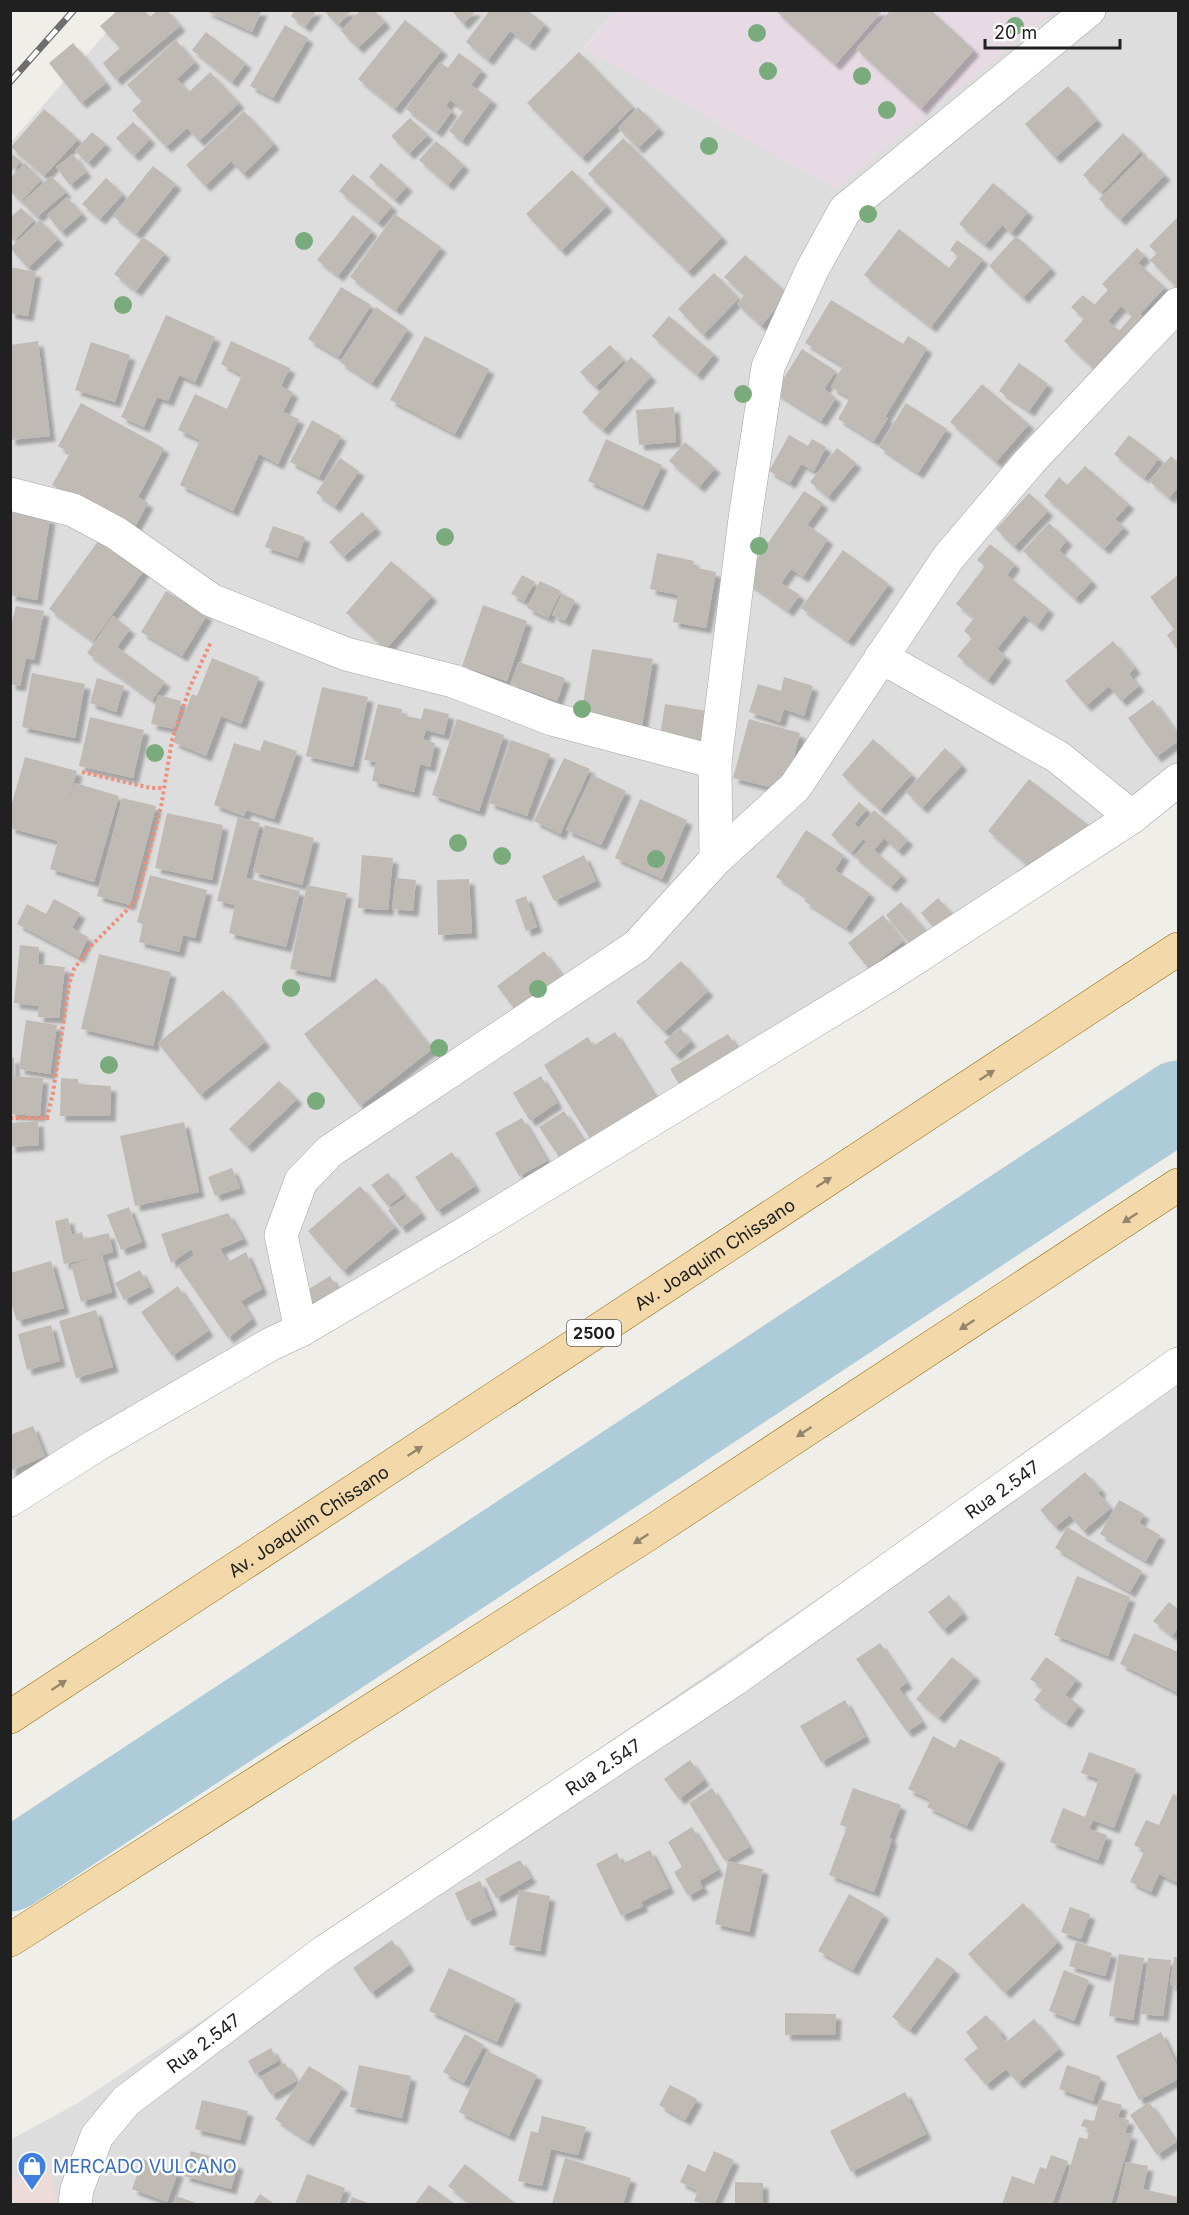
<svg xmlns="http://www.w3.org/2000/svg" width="1189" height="2215" font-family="Inter,sans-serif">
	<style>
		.residential { fill: #dedddd }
		.commercial { fill: #eedbd9 }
		.industrial { fill: #e8dae4 }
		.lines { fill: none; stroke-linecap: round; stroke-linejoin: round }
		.river { stroke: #adcbd9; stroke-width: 81 }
		.building { fill: #c0bab5; fill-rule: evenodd; filter: url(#shadow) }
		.street-casing { stroke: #a4a4a4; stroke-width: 34 }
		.primary-casing { stroke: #8d6d0f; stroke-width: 34 }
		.path { stroke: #ec907c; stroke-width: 4; stroke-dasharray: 3 3; stroke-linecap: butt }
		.street { stroke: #fff; stroke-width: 33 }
		.primary { stroke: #f3d9aa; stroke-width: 33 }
		.rail-casing { stroke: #6e6e6e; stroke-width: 7 }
		.rail { stroke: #fff; stroke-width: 4.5; stroke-dasharray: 14; stroke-linecap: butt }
		.tree { fill: #79ab7d }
		.oneway { fill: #94866c }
		.labels { text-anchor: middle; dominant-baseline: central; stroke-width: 5; stroke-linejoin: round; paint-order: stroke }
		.shield { fill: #fff; stroke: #636363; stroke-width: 1.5 }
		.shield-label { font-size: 16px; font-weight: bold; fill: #202020 }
		.street-label { font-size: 18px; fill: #202020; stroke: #fff }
		.shop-label { font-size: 18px; fill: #366cbe; stroke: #fff; text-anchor: start }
	</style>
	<defs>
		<filter id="shadow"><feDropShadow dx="5.5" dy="5.5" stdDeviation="1.5" flood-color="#0004"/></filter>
	</defs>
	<rect width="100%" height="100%" fill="#f0eee8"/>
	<path class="residential" d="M125 11H616L584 47 835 188 1053 11H1178V801L11 1513V142Z
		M1178 1346V2204H11L10 2140 76 2104 242 1994 938 1516Z"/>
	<path class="commercial" d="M48 2162 56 2204H11V2180Z"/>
	<path class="industrial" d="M616 11H1053L835 189 584 48Z"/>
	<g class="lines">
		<path class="river" d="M10 1871 1178 1101"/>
	</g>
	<path class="building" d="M118 10H144L150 17 158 10H167L180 26 116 80 103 63 120 48 100 26Z
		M204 10H262L252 32Z
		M295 10H317L305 27 291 16Z
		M323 10H352L338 25Z
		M361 10H374L385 22 358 48 341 31Z
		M451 10H476L463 24Z
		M490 10H527L545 24 529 45 510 31 488 60 466 42Z
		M775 10H883L835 65Z
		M891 10H931L974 50 921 109 856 49Z
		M405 20 442 50 395 109 358 79Z
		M285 25 308 38 273 98 250 86Z
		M206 32 246 63 232 82 192 50Z
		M176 40 195 62 177 79 189 92 210 72 239 103 199 141 187 128 166 147 132 110 142 101 127 85Z
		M73 43 106 83 81 103 49 63Z
		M579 52 633 107 582 158 527 103Z
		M459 53 482 70 471 85 492 100 462 141 449 131 464 110 450 100 446 106 452 111 437 132 406 109 440 62 448 68Z
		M1068 86 1097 120 1055 158 1025 124Z
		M638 107 659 128 638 148 618 128Z
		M44 109 78 139 44 176 11 147Z
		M244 111 274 144 243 174 231 161 205 186 186 165Z
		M410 118 428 135 409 154 391 136Z
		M133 122 150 139 134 156 116 138Z
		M92 132 106 144 88 163 75 151Z
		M1123 133 1141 151 1101 193 1083 175Z
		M623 138 722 237 688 272 588 174Z
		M436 141 464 165 448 185 419 160Z
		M12 154 21 161 10 173V155Z
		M73 154 86 172 70 185 56 167Z
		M1144 154 1165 175 1120 220 1099 199Z
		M25 163 41 180 21 201 10 191V178Z
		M381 163 407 186 395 200 369 177Z
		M153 166 176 184 136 234 113 216Z
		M572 170 607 206 561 251 526 214Z
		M353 174 392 206 378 223 339 191Z
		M51 176 66 192 37 217 22 202Z
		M106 178 123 194 100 219 82 204Z
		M993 183 1028 212 1011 233 1002 225 985 245 959 224Z
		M67 197 82 214 61 232 47 215Z
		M21 208 34 220 14 241 10 237V218Z
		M395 214 441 247 396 310 350 277Z
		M353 215 372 231 338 276 317 260Z
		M1178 217V289L1150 260 1157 253 1149 246Z
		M40 220 58 239 28 268 10 248Z
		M899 229 949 268 958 256 950 250 957 240 983 259 931 327 864 275Z
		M1016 236 1051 268 1023 298 989 266Z
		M143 237 165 253 136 291 114 274Z
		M1137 248 1145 256 1138 263 1165 287 1140 314 1151 325 1103 377 1064 341 1084 319 1071 307 1083 295 1094 305 1108 290 1102 284ZM1121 306 1132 316 1119 331 1108 321Z
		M745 255 788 294 761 326 737 304 744 295 724 277Z
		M10 267 36 272 28 316 10 313Z
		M714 273 739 298 703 335 678 309Z
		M341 287 371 305 338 357 308 339Z
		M831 300 903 344 908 336 927 348 885 417 888 418 874 441 838 419 850 398 831 387 843 366 805 343Z
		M376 307 408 329 372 383 340 362Z
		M166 315 215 337 195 382 179 375 168 401 157 397 144 427 121 417Z
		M669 316 714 354 697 375 652 336Z
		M425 336 489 369 455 434 390 400Z
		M38 341 50 436 10 440V345Z
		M231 341 290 368 281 386 293 392 283 412 299 419 278 464 259 454 233 511 180 485 200 440 178 430 195 394 227 409 242 375 221 364Z
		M91 342 130 355 115 402 75 390Z
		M610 345 624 360 595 387 580 372Z
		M802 349 836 371 824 389 836 398 821 421 775 392Z
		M631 357 651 376 603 430 582 412Z
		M1019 363 1048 384 1029 411 999 391Z
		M982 384 1029 424 996 462 950 422Z
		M81 403 164 448 138 497 148 503 132 532 52 485 70 453 58 446Z
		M906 403 947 429 918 473 879 447Z
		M674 407 676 442 639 445 636 410Z
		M312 420 341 436 319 477 290 462Z
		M789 435 808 446 812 439 826 447 814 471 801 464 790 483 769 471Z
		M1129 435 1159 458 1144 478 1114 454Z
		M606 439 662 465 643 506 588 481Z
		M685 442 715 468 699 487 669 461Z
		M837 448 856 463 828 497 810 482Z
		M1171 456 1178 462V487L1169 498 1149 481Z
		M340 458 359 471 335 507 316 493Z
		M1085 466 1129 504 1115 519 1124 527 1104 549 1044 496 1059 477 1067 485Z
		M804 491 823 503 807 525 828 539 803 577 791 569 781 583 800 595 788 611 743 579Z
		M1029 493 1048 511 1014 547 996 529Z
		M10 512 50 518 37 600 10 595Z
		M362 512 376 528 343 557 329 542Z
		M1049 523 1067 540 1059 550 1092 581 1075 599 1023 551Z
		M273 526 305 537 298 558 265 547Z
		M101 537 145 569 93 641 49 609Z
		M990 544 1015 564 1007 575 1049 609 1037 626 1024 615 997 649 1006 656 988 680 957 656 972 638 964 631 974 618 956 604 985 566 977 560Z
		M843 550 889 584 848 641 801 608Z
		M657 553 694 561 693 567 716 572 706 628 673 622 678 595 650 589Z
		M391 561 432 596 386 649 346 613Z
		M522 575 535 582 524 601 511 594Z
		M1178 575V646L1176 648 1167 635 1174 629 1150 597Z
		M540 581 561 591 548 618 527 608Z
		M166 591 207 615 182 656 141 632Z
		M562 594 575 600 565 621 552 615Z
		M483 605 527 621 507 681 462 666Z
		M16 606 44 611 34 660 26 658 20 686 10 684V628Z
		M113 616 130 629 117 647 165 682 152 700 87 653Z
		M1113 641 1135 668 1129 674 1139 686 1121 701 1109 686 1086 706 1065 681Z
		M592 649 653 659 641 732 580 722Z
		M212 658 259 677 241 724 221 716 206 756 173 742 192 694 197 696Z
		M519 662 565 678 557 701 510 684Z
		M32 673 85 684 75 738 22 727Z
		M784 677 813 686 804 716 784 709 780 722 749 712 758 684 781 691Z
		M97 678 124 686 116 712 90 703Z
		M322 687 368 697 353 767 306 756Z
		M158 695 181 701 175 729 151 724Z
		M1153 700 1178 735V741L1156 757 1128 718Z
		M378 704 402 709 401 715 421 719 424 708 449 714 444 735 426 730 423 739 435 743 430 767 420 764 414 792 372 781 376 762 364 760Z
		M665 704 707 711 702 744 660 736Z
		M90 717 144 730 133 778 79 766Z
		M457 719 504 735 479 811 432 795Z
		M749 719 800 733 785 791 733 778Z
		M873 739 912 774 880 810 842 775Z
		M264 740 297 751 274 819 246 810 244 816 214 805 234 743 260 751Z
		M511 740 550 754 527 816 489 803Z
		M945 748 962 765 922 808 906 792Z
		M25 757 77 771 59 834 75 783 119 796 94 882 50 869 58 841 10 828V810Z
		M564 758 590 769 560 834 534 821Z
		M592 775 626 791 601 845 566 830Z
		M1029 779 1095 830 1038 874 988 831Z
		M122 798 156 806 130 905 97 896Z
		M640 799 687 820 662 879 615 858Z
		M859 802 867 809 854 824 859 828 874 810 908 840 898 851 884 838 874 850 902 875 891 887 854 856 866 842 863 839 851 853 831 835Z
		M167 813 223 825 212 880 155 868Z
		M238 817 260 823 246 878 300 891 286 947 229 933 235 905 217 901Z
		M265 825 314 838 302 885 253 872Z
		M806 830 844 855 835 870 870 893 846 928 804 901 807 897 776 877Z
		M362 855 393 858 388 910 358 908Z
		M584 855 596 881 554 901 542 876Z
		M150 875 207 890 195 938 183 935 179 952 139 942 143 924 137 922Z
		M396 878 416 880 413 911 392 909Z
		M469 879 472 933 438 935 437 880Z
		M307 885 347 893 330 977 290 969Z
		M526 896 537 927 526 931 515 900Z
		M938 898 956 919 939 934 921 913Z
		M54 899 80 913 72 928 88 937 79 957 17 924 27 904 46 914Z
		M901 902 929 935 913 948 886 915Z
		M883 915 903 941 869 969 848 943Z
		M20 945 39 947 38 964 65 967 59 1018 38 1017 39 1006 14 1003Z
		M544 951 568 984 522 1019 497 986Z
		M99 954 171 972 153 1046 81 1029Z
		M681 961 708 991 664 1032 636 1002Z
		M376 978 432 1049 360 1106 304 1034Z
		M223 990 265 1042 200 1095 158 1043Z
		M26 1020 57 1025 50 1074 19 1069Z
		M680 1028 691 1041 675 1055 664 1042Z
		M615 1032 657 1100 594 1145 544 1065 588 1037 593 1046Z
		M728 1034 743 1058 685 1094 670 1069Z
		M10 1058H14V1076L43 1078 40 1116 10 1114Z
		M541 1076 557 1103 530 1121 513 1093Z
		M61 1078 78 1079V1084L111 1086 110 1116H60Z
		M279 1081 297 1099 247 1147 229 1129Z
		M564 1111 584 1142 559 1157 539 1127Z
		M522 1118 547 1161 519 1176 495 1133Z
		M38 1121 39 1145 10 1147V1123Z
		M184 1122 199 1192 135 1206 120 1136Z
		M452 1152 475 1186 437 1211 415 1177Z
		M232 1168 240 1188 215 1196 208 1177Z
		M388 1173 404 1194 388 1206 371 1185Z
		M360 1186 395 1227 343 1271 308 1231Z
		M408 1196 421 1213 401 1228 388 1210Z
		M129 1207 142 1242 121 1250 107 1215Z
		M228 1213 243 1239 220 1249 228 1262 246 1252 262 1289 241 1301 252 1319 228 1338 178 1266 195 1256 191 1249 171 1263 161 1234Z
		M68 1218 72 1235 82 1232 84 1239 109 1233 113 1252 102 1255 112 1292 81 1302 71 1265 100 1256 64 1264 55 1221Z
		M51 1261 64 1308 17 1321 10 1300V1273Z
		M140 1270 149 1287 124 1300 115 1283Z
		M330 1276 344 1300 316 1316 302 1293Z
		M178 1286 208 1331 172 1356 141 1312Z
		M96 1310 113 1367 76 1378 59 1321Z
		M51 1325 60 1361 27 1370 18 1334Z
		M33 1426 45 1456 10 1471V1435Z
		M1085 1472 1101 1490 1098 1493 1111 1508 1083 1531 1070 1515 1055 1527 1040 1510Z
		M1119 1500 1144 1514 1139 1523 1160 1535 1146 1561 1100 1534Z
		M1067 1527 1142 1571 1130 1592 1055 1548Z
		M1077 1576 1130 1597 1108 1656 1054 1635Z
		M949 1595 963 1613 943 1630 928 1612Z
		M1169 1602 1178 1609V1627L1172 1636 1153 1621Z
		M1134 1633 1178 1652V1693L1120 1664Z
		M880 1643 907 1683 899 1688 922 1722 907 1732 856 1659Z
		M952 1657 975 1676 939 1718 916 1699Z
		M1046 1657 1077 1679 1065 1695 1079 1705 1066 1723 1034 1700 1043 1688 1030 1679Z
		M845 1700 865 1737 821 1762 800 1726Z
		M933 1736 955 1748 960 1739 1000 1758 967 1826 927 1807 931 1800 908 1789Z
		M1089 1752 1136 1769 1114 1828 1093 1820 1089 1829 1107 1835 1098 1860 1050 1842 1063 1808 1085 1817 1099 1779 1081 1773Z
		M690 1760 704 1780 679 1799 664 1779Z
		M712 1788 749 1847 725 1861 689 1803Z
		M853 1788 901 1805 889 1838 892 1839 874 1892 829 1875 847 1827 840 1825Z
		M1173 1794 1178 1796V1883L1159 1874 1151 1892 1130 1882 1145 1850 1134 1845 1146 1820 1159 1825Z
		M692 1827 718 1870 699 1881 703 1888 688 1896 674 1872 682 1867 668 1842Z
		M650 1850 669 1888 641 1902 643 1906 621 1916 596 1864 617 1853 622 1864Z
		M520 1860 531 1878 496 1898 485 1879Z
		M728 1861 763 1869 749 1932 715 1924Z
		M480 1881 492 1910 467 1921 455 1893Z
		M519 1890 550 1896 540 1951 509 1945Z
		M849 1894 884 1914 853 1970 818 1951Z
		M1023 1903 1058 1942 1005 1993 968 1954Z
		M1070 1907 1090 1914 1081 1939 1061 1932Z
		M392 1940 409 1965 371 1993 353 1968Z
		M1076 1942 1112 1953 1105 1976 1069 1966Z
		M1119 1954 1144 1958 1133 2020 1109 2016Z
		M937 1957 955 1970 910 2030 892 2017Z
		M1174 1957H1178V1986L1170 1985Z
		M1148 1958 1171 1960 1163 2016 1141 2014Z
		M449 1968 516 1999 497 2042 429 2011Z
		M1064 1970 1089 1980 1074 2021 1049 2011Z
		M785 2013 836 2014 835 2035H785Z
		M986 2015 1002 2033 1000 2035 1006 2042 1034 2019 1059 2049 1018 2083 1006 2069 986 2085 964 2059 978 2048 966 2032Z
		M1161 2032 1178 2068V2079L1139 2100 1116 2056Z
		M465 2034 484 2045 464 2083 443 2072Z
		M271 2048 278 2061 255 2074 248 2061Z
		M487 2051 537 2075 509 2136 459 2112Z
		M285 2063 296 2081 271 2095 260 2077Z
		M359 2065 411 2076 402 2118 350 2107Z
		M1067 2065 1101 2077 1093 2101 1059 2089Z
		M309 2066 343 2087 308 2141 275 2119Z
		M670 2085 697 2099 685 2120 659 2105Z
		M905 2092 926 2134 851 2172 830 2131Z
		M1100 2099 1122 2105 1118 2117 1129 2120 1125 2133 1132 2134 1111 2204H1059L1079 2137 1087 2139 1090 2129 1081 2126 1084 2119 1094 2121Z
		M202 2100 248 2111 240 2140 195 2129Z
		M1149 2102 1176 2142 1157 2155 1130 2115Z
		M542 2116 586 2127 578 2155 551 2149 542 2186 518 2181 531 2131 538 2133Z
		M191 2151 238 2164 231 2189 184 2176Z
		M714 2151 734 2160 714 2204H702L694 2201 698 2191 680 2182 688 2164 705 2172Z
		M1051 2155 1068 2161 1052 2204H1002L1012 2176 1034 2184 1040 2167 1046 2169Z
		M565 2158 631 2178 623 2204H552Z
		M143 2159 178 2172 167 2202 132 2189Z
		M1126 2162 1148 2166 1143 2189 1178 2197V2204H1117Z
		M465 2164 516 2204H471L448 2186Z
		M307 2174 345 2188 339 2204H295Z
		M735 2182 763 2183V2204H735Z
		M429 2185 455 2204H415Z
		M260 2194 274 2204H253Z
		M176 2196 199 2204H173Z
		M352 2197 371 2204H349Z"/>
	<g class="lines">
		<g class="street-casing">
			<g id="street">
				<path d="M10 494 73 510 116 533 211 600 346 654 453 681 552 719 715 762"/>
				<path d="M881 657 1058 757 1132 817"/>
				<path d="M716 859 715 762 745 519 768 367 812 270 845 210 1089 10"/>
				<path d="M301 1330 281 1235 301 1181 330 1151 637 946 716 859 795 787 948 558 1030 461 1178 304"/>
				<path d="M10 1500 95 1446 271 1344 301 1330 461 1236 891 974 1132 817 1178 780"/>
				<path id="s1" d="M75 2204 77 2189 97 2136 126 2101 324 1952 735 1679 1178 1364"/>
			</g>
		</g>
		<g class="primary-casing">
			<g id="primary">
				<path id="s2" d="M10 1717 1178 949"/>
				<path d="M10 1940 645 1536 1178 1185"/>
			</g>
		</g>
		<path class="path" d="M82 772 151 788H164
			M10 1118H50
			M47 1118 53 1093 69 984 74 969 92 945 136 901 161 807 172 740 190 687 211 642"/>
		<use href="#street" class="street"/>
		<use href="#primary" class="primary"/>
		<g class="rail-casing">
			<path id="rail" d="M10 82 74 10"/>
		</g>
		<use href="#rail" class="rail"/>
	</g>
	<g class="tree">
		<circle cx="1015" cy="26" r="9"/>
		<circle cx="757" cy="33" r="9"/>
		<circle cx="768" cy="71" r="9"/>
		<circle cx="862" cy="76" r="9"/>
		<circle cx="887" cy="110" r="9"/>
		<circle cx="709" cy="146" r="9"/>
		<circle cx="868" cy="214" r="9"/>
		<circle cx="304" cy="241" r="9"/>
		<circle cx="123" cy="305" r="9"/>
		<circle cx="743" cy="394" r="9"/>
		<circle cx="445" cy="537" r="9"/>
		<circle cx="759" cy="546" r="9"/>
		<circle cx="582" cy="709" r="9"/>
		<circle cx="155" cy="753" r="9"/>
		<circle cx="458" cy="843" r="9"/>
		<circle cx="502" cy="856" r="9"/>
		<circle cx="656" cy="859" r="9"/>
		<circle cx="291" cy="988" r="9"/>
		<circle cx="538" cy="989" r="9"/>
		<circle cx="439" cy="1048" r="9"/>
		<circle cx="109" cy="1065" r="9"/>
		<circle cx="316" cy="1101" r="9"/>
	</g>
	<defs><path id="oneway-solid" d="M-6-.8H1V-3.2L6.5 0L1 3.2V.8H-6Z" transform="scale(1.5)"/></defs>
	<g class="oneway">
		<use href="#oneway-solid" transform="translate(987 1075) rotate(-33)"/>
		<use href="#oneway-solid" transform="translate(824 1182) rotate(-33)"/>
		<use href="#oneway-solid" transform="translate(1130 1218) rotate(147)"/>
		<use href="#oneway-solid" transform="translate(967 1325) rotate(147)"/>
		<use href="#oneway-solid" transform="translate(804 1432) rotate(147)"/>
		<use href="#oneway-solid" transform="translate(415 1451) rotate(-33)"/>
		<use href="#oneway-solid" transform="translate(641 1539) rotate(147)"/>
		<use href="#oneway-solid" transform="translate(59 1685) rotate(-33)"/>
	</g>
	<defs>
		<g id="shop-pin" transform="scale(1.5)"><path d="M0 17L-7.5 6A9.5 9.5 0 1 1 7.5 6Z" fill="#3f7fe0" stroke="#fff"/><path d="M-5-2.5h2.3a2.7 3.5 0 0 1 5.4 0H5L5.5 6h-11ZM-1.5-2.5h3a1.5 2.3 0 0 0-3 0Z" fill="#fff"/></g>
	</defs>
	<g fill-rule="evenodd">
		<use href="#shop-pin" x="32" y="2166"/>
	</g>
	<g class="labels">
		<rect class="shield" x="567" y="1320" width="54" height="26" rx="4.5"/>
		<g class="shield-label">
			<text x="594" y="1333">2500</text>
		</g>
		<g class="street-label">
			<text stroke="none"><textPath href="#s2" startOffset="843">Av. Joaquim Chissano</textPath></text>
			<text stroke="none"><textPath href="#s1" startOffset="1186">Rua 2.547</textPath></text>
			<text stroke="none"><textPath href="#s2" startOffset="357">Av. Joaquim Chissano</textPath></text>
			<text stroke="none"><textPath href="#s1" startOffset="700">Rua 2.547</textPath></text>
			<text stroke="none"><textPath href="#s1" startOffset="214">Rua 2.547</textPath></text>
		</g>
		<g class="shop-label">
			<text x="53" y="2166">MERCADO VULCANO</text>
		</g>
	</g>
	<rect width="1189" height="2215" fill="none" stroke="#202020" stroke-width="24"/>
	<path d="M985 39v9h135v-9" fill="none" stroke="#202020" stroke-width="3"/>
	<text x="994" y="39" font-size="18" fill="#202020" stroke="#ffffff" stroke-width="4.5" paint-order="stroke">20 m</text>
</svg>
